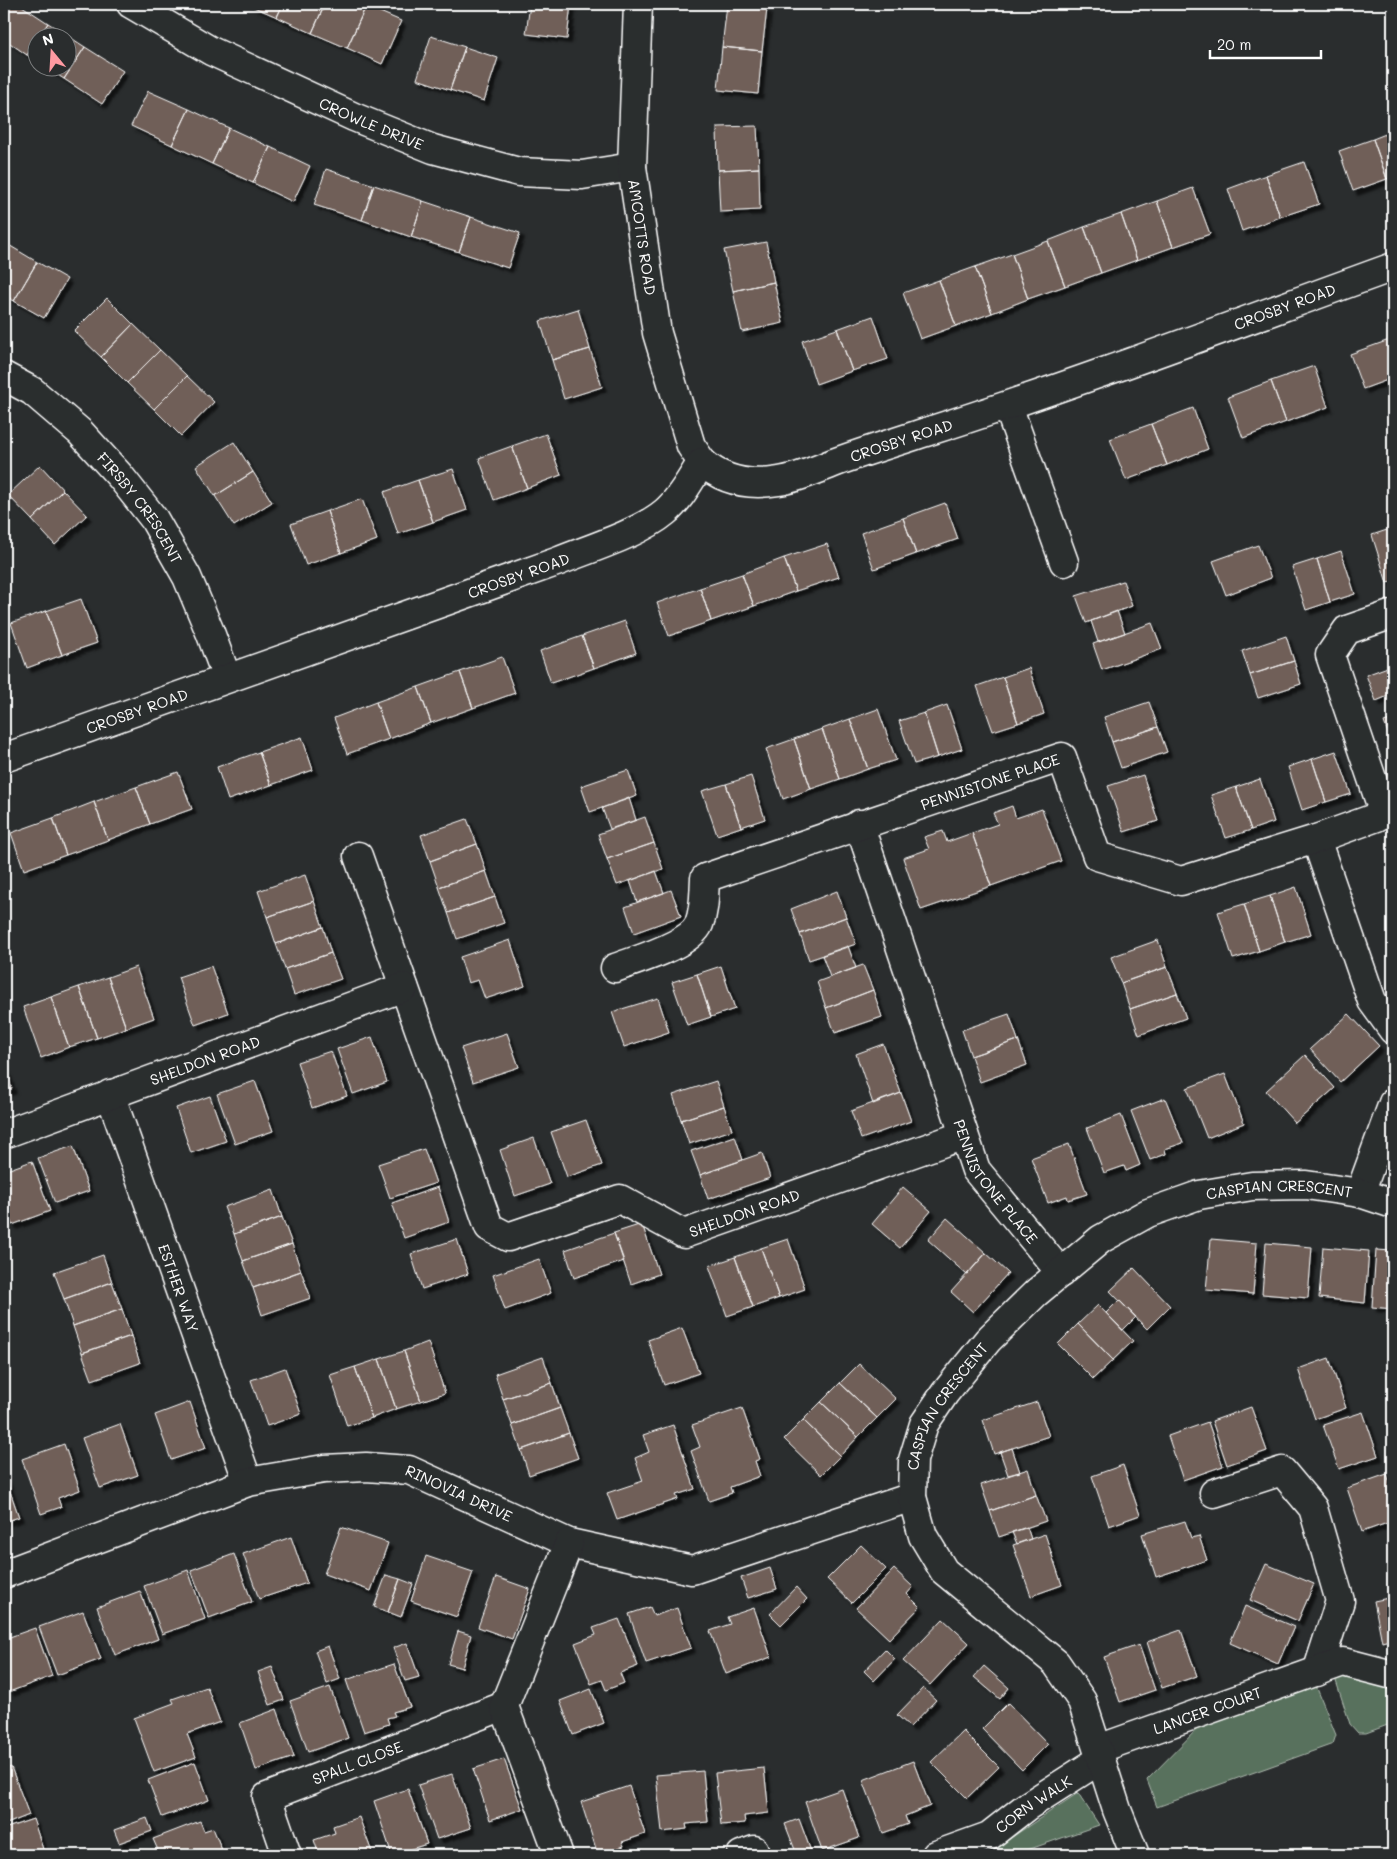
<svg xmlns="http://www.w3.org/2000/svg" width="1397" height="1859" font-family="Mali,sans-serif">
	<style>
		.green { fill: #59715d; stroke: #acb8ae }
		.building { fill: #705f58; stroke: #fff; filter: url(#shadow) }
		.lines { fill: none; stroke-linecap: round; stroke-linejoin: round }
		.street-casing { stroke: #fff; stroke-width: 31 }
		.street { stroke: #2a2d2e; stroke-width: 28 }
		.labels { text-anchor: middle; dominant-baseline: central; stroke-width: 4; stroke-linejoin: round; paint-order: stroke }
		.street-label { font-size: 15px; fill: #fff; stroke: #2a2d2e }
	</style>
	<defs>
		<filter id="shadow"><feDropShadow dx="4.5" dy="4.5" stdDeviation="1" flood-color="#0009"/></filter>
	</defs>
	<rect width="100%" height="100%" fill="#2a2d2e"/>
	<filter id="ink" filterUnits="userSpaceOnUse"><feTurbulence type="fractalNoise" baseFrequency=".02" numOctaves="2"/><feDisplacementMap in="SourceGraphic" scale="10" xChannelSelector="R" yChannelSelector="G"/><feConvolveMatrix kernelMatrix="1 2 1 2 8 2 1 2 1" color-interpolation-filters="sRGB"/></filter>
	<g filter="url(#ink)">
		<path class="green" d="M1343 1671 1393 1688V1723L1366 1733H1358L1350 1724 1334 1675Z
			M1314 1681 1336 1735 1333 1744 1157 1807 1147 1780 1204 1722Z
			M1078 1793 1099 1825 1013 1855H970L997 1842 1003 1843Z"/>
		<path class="building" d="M8 4H19L48 23 27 55 4 39V10Z
			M247 4H283L277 17Z
			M283 4H325L312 33 277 17Z
			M325 4H361L366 6 347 48 312 33Z
			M530 4H571L567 39 526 34Z
			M727 5 767 9 762 51 722 47Z
			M366 6 401 21 382 64 347 48Z
			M48 23 85 47 64 79 47 68H68V38H39Z
			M431 36 465 47 450 90 417 79Z
			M38 39V61L27 55Z
			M85 47 123 71 102 104 64 79Z
			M465 47 498 58 484 101 450 90Z
			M722 47 762 51 758 94 718 90Z
			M148 91 189 109 172 145 131 126Z
			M189 109 229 128 212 164 172 145Z
			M757 126 759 168 718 170 717 127Z
			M229 128 270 147 253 183 212 164Z
			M1393 131V177L1387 179 1373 139Z
			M1373 139 1387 179 1353 191 1339 151Z
			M270 147 310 166 293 202 253 183Z
			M1304 162 1319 204 1280 217 1266 175Z
			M759 168 760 210 720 212 718 170Z
			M326 169 374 185 362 220 314 205Z
			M1266 175 1280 217 1242 231 1228 189Z
			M374 185 423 201 411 237 362 220Z
			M1193 188 1210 234 1173 247 1157 201Z
			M423 201 471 217 459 252 411 237Z
			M1157 201 1173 247 1137 260 1121 214Z
			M1121 214 1137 260 1101 273 1084 227Z
			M471 217 520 233 508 268 459 252Z
			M1084 227 1101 273 1065 286 1048 241Z
			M1048 241 1065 286 1028 299 1012 254Z
			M766 242 774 282 733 291 724 250Z
			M7 244 37 262 14 301 4 295V249Z
			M1012 254 1028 299 992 313 975 267Z
			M37 262 67 279 44 318 14 301Z
			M975 267 992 313 956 326 939 280Z
			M939 280 956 326 920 339 903 293Z
			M774 282 783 323 742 332 733 291Z
			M107 298 133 324 101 357 74 331Z
			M578 309 590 349 552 360 540 321Z
			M873 316 888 359 852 371 837 329Z
			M133 324 160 350 127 383 101 357Z
			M837 329 852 371 816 384 802 341Z
			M1392 339 1393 378 1363 389 1350 354Z
			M590 349 602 387 564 399 552 360Z
			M160 350 187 376 154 409 127 383Z
			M1314 366 1328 407 1286 422 1271 381Z
			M187 376 214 402 181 436 154 409Z
			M1271 381 1286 422 1243 438 1228 397Z
			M1193 408 1208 449 1167 465 1151 424Z
			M1151 424 1167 465 1126 480 1110 439Z
			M546 434 561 475 527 488 512 446Z
			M234 442 253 472 215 496 196 466Z
			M512 446 527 488 494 500 479 458Z
			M40 465 63 490 32 520 8 495Z
			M453 469 467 510 433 522 418 480Z
			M253 472 272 502 234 526 215 496Z
			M418 480 433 522 398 534 384 492Z
			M63 490 87 515 55 545 32 520Z
			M362 499 377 540 341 553 327 511Z
			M945 503 958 539 916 554 903 518Z
			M327 511 341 553 306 565 291 524Z
			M903 518 916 554 874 569 861 533Z
			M1393 528V581L1387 583 1372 535Z
			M827 544 839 577 796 591 784 558Z
			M1258 545 1271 578 1226 595 1213 561Z
			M1341 551 1355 594 1330 602 1317 559Z
			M784 558 796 591 754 606 742 574Z
			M1317 559 1330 602 1306 610 1292 567Z
			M742 574 754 606 711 621 700 588Z
			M1123 581 1132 606 1086 623 1076 596Z
			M700 588 711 621 669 636 657 603Z
			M81 599 97 643 62 655 46 611Z
			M46 611 62 655 27 668 11 623Z
			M1117 611 1125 633 1098 642 1091 621Z
			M625 621 636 653 594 668 582 636Z
			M1152 623 1162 649 1102 670 1093 644Z
			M582 636 594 668 551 683 540 651Z
			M1286 636 1294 661 1250 675 1242 651Z
			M502 657 515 693 473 708 460 672Z
			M1294 661 1301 684 1258 698 1250 675Z
			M1393 665V694L1376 701 1366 675Z
			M1029 668 1044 714 1018 723 1003 677Z
			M460 672 473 708 431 723 418 687Z
			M1003 677 1018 723 993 731 977 686Z
			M418 687 431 723 389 739 376 702Z
			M376 702 389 739 347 754 334 718Z
			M1149 702 1158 727 1112 742 1104 717Z
			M947 705 962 749 938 757 924 713Z
			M878 709 896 760 868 769 850 719Z
			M924 713 938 757 914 764 899 721Z
			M850 719 868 769 840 779 822 729Z
			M1393 719V748L1384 722Z
			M1158 727 1167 752 1121 768 1112 742Z
			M822 729 840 779 811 789 794 739Z
			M302 737 313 770 271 785 259 752Z
			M794 739 811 789 783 799 766 749Z
			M1336 751 1351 794 1326 802 1312 759Z
			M259 752 271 785 228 800 217 767Z
			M1312 759 1326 802 1302 810 1288 767Z
			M628 770 637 796 590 812 581 786Z
			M178 772 192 809 150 824 136 787Z
			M1143 775 1158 821 1124 832 1108 786Z
			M751 776 765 819 741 827 726 784Z
			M1260 779 1274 822 1251 830 1236 787Z
			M726 784 741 827 717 835 702 791Z
			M136 787 150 824 108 840 94 802Z
			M1236 787 1251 830 1226 838 1211 795Z
			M629 798 636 820 610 829 602 808Z
			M94 802 108 840 66 855 53 818Z
			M1012 806 1016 818 1042 809 1061 861 991 886 972 833 998 824 993 813Z
			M645 817 654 843 607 859 598 834Z
			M53 818 66 855 24 870 11 833Z
			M467 819 477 844 430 861 421 835Z
			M943 831 947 842 972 833 991 886 921 910 903 858 929 849 924 837Z
			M654 843 663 869 617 885 607 859Z
			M477 844 486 871 439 887 430 861Z
			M486 871 495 897 448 913 439 887Z
			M656 871 664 893 637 902 630 881Z
			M305 875 314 901 267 917 258 891Z
			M1296 887 1311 934 1285 942 1270 896Z
			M671 890 681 916 634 933 625 907Z
			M837 891 846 917 800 934 791 909Z
			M1270 896 1285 942 1259 951 1244 904Z
			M495 897 504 923 457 939 448 913Z
			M314 901 323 927 276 944 267 917Z
			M1244 904 1259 951 1233 959 1218 912Z
			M846 917 856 944 809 960 800 934Z
			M323 927 331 953 285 969 276 944Z
			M510 940 525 986 485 999 478 980 468 983 460 957Z
			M1158 940 1167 967 1121 983 1111 957Z
			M848 946 856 968 830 977 822 955Z
			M331 953 341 979 294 995 285 969Z
			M863 965 873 990 826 1008 817 982Z
			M211 966 228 1013 195 1025 178 977Z
			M721 966 735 1009 711 1017 697 974Z
			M136 967 154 1018 126 1028 108 977Z
			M1167 967 1177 993 1130 1009 1121 983Z
			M697 974 711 1017 687 1025 672 982Z
			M108 977 126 1028 97 1038 79 987Z
			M79 987 97 1038 69 1047 51 997Z
			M873 990 882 1017 835 1033 826 1008Z
			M1177 993 1186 1018 1139 1035 1130 1009Z
			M51 997 69 1047 41 1058 23 1007Z
			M658 998 669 1032 624 1047 612 1012Z
			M1009 1014 1018 1040 971 1056 962 1030Z
			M1349 1014 1379 1046 1340 1082 1310 1049Z
			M507 1033 519 1067 473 1082 461 1048Z
			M372 1037 387 1082 353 1094 337 1049Z
			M1018 1040 1027 1065 980 1082 971 1056Z
			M883 1044 901 1093 873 1104 856 1054Z
			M331 1051 347 1096 312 1108 297 1062Z
			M1305 1055 1335 1088 1295 1123 1266 1091Z
			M4 1065 12 1089 4 1092Z
			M1225 1074 1244 1123 1207 1138 1187 1088Z
			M255 1081 273 1131 235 1144 217 1094Z
			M716 1081 724 1106 681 1120 673 1095Z
			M901 1093 911 1121 861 1139 851 1111Z
			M210 1096 226 1141 191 1153 176 1108Z
			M1165 1098 1183 1143 1165 1149 1166 1154 1150 1160 1131 1111Z
			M724 1106 732 1130 689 1144 681 1120Z
			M1121 1115 1140 1165 1126 1171 1124 1166 1104 1173 1087 1128Z
			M586 1120 602 1165 567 1177 551 1132Z
			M735 1136 743 1160 700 1175 691 1151Z
			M534 1138 550 1184 515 1196 500 1150Z
			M1069 1144 1087 1194 1068 1200 1067 1196 1048 1203 1031 1158Z
			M73 1146 89 1191 55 1203 38 1158Z
			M424 1149 436 1183 390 1198 378 1164Z
			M762 1153 770 1178 708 1199 700 1175Z
			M32 1161 50 1211 12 1225 4 1202V1171Z
			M438 1187 449 1222 404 1238 392 1203Z
			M903 1187 931 1211 900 1248 872 1224Z
			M273 1190 282 1217 234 1234 224 1207Z
			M282 1217 292 1244 243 1261 234 1234Z
			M947 1218 986 1253 967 1275 928 1240Z
			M642 1224 659 1274 631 1284 614 1233Z
			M614 1233 624 1261 574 1278 565 1250Z
			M457 1239 468 1274 422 1289 411 1254Z
			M788 1239 805 1289 779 1298 761 1248Z
			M1211 1239 1257 1243 1253 1294 1206 1290Z
			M1266 1243 1312 1247 1308 1298 1262 1294Z
			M292 1244 301 1271 253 1288 243 1261Z
			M1323 1247 1369 1251 1365 1303 1319 1298Z
			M761 1248 779 1298 753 1307 735 1257Z
			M1376 1250 1393 1251V1309L1372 1307Z
			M986 1253 1008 1273 973 1312 951 1292Z
			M103 1255 112 1282 64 1299 54 1272Z
			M735 1257 753 1307 727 1316 709 1266Z
			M539 1259 551 1293 505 1310 493 1275Z
			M1134 1268 1170 1306 1147 1329 1110 1291Z
			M301 1271 311 1298 262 1315 253 1288Z
			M112 1282 122 1309 73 1326 64 1299Z
			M1119 1300 1136 1317 1123 1330 1106 1313Z
			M1098 1305 1133 1341 1113 1360 1078 1324Z
			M122 1309 131 1336 82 1353 73 1326Z
			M1078 1324 1113 1360 1093 1379 1058 1344Z
			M682 1328 699 1373 664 1385 648 1340Z
			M131 1336 140 1363 92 1380 82 1353Z
			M428 1342 445 1393 421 1401 404 1351Z
			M404 1351 421 1401 396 1409 379 1359Z
			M543 1357 552 1383 503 1399 495 1374Z
			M1329 1358 1346 1408 1315 1419 1298 1369Z
			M379 1359 396 1409 372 1418 355 1367Z
			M859 1364 896 1399 877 1418 840 1383Z
			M355 1367 372 1418 347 1426 330 1375Z
			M285 1368 301 1414 267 1426 251 1380Z
			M552 1383 560 1408 512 1425 503 1399Z
			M840 1383 877 1418 858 1437 821 1402Z
			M190 1402 206 1448 171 1460 155 1415Z
			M821 1402 858 1437 840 1456 803 1420Z
			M1037 1402 1049 1436 994 1454 983 1420Z
			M1251 1407 1267 1451 1227 1465 1212 1421Z
			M560 1408 569 1433 521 1450 512 1425Z
			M742 1408 760 1459 755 1461 760 1476 730 1487 732 1493 709 1501 691 1451 700 1447 692 1425Z
			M1363 1412 1378 1456 1339 1469 1323 1425Z
			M803 1420 840 1456 821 1475 784 1439Z
			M1208 1422 1223 1466 1183 1480 1168 1436Z
			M120 1424 138 1475 100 1488 82 1438Z
			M673 1425 695 1489 676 1495 678 1499 617 1520 607 1493 643 1481 635 1458 649 1452 643 1435Z
			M569 1433 578 1458 529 1475 521 1450Z
			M64 1444 80 1490 58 1498 61 1507 41 1514 22 1459Z
			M1012 1448 1020 1472 1008 1475 1000 1452Z
			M1123 1465 1140 1515 1109 1526 1092 1476Z
			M1028 1469 1036 1495 990 1511 981 1485Z
			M4 1474 19 1517 4 1522Z
			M1387 1474 1393 1493V1521L1362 1532 1347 1488Z
			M1036 1495 1046 1521 999 1537 990 1511Z
			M1185 1521 1191 1538 1199 1536 1207 1560 1156 1577 1142 1534Z
			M341 1527 388 1543 371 1591 324 1574Z
			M1027 1527 1031 1539 1017 1544 1012 1532Z
			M1045 1534 1062 1585 1031 1596 1013 1545Z
			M291 1537 307 1583 259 1599 243 1554Z
			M861 1545 886 1569 852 1603 827 1579Z
			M234 1554 252 1602 209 1618 191 1570Z
			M426 1556 473 1572 457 1617 411 1601Z
			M1266 1564 1314 1584 1298 1621 1250 1600Z
			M770 1568 777 1589 748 1598 741 1578Z
			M894 1569 913 1587 907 1594 920 1607 889 1639 856 1608Z
			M188 1570 205 1619 162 1634 144 1586Z
			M386 1575 400 1579 388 1612 374 1607Z
			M496 1577 530 1589 512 1639 478 1627Z
			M400 1579 413 1584 401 1617 388 1612Z
			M796 1587 807 1599 781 1625 770 1614Z
			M140 1591 158 1639 115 1655 97 1607Z
			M1393 1597V1639L1382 1642 1374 1601Z
			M1245 1606 1294 1627 1278 1664 1230 1643Z
			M650 1607 654 1616 677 1608 691 1648 646 1663 629 1614Z
			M754 1608 771 1657 726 1674 710 1631 730 1624 727 1617Z
			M83 1611 101 1659 57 1675 39 1627Z
			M619 1619 638 1666 620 1673 624 1683 606 1690 602 1680 591 1684 575 1643 596 1635 593 1628Z
			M943 1619 969 1643 930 1685 903 1661Z
			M35 1628 52 1676 9 1692 4 1677V1639Z
			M1181 1630 1197 1676 1162 1688 1147 1642Z
			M458 1631 471 1635 462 1668 448 1664Z
			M407 1643 419 1677 405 1681 393 1648Z
			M1139 1645 1155 1690 1120 1702 1104 1657Z
			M328 1646 340 1679 327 1684 315 1651Z
			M885 1649 895 1659 874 1681 864 1671Z
			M394 1664 410 1707 393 1712 395 1716 387 1718 389 1724 364 1732 346 1680Z
			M984 1666 1009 1688 1000 1699 974 1677Z
			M272 1667 284 1700 270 1705 258 1672Z
			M207 1687 220 1722 187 1734 196 1757 154 1772 134 1718 174 1703 172 1699Z
			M330 1687 348 1738 308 1752 290 1701Z
			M923 1688 936 1700 910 1727 897 1715Z
			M591 1689 604 1723 573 1735 560 1701Z
			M1008 1703 1048 1744 1022 1770 982 1729Z
			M277 1709 294 1757 256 1770 240 1723Z
			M963 1731 999 1767 967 1798 931 1762Z
			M504 1759 522 1809 490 1820 473 1769Z
			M913 1761 930 1806 905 1816 908 1824 883 1833 863 1780Z
			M195 1762 209 1800 162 1817 148 1780Z
			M11 1767 29 1815 4 1825V1770Z
			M764 1768 769 1813 744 1816 745 1823 721 1825 715 1773Z
			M703 1771 708 1822 686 1824 687 1829 662 1832 656 1775Z
			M452 1774 471 1828 437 1839 418 1785Z
			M629 1786 645 1834 622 1842 624 1846 598 1855 581 1802Z
			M408 1789 427 1844 392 1855 374 1801Z
			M842 1789 859 1838 822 1851 805 1802Z
			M359 1817 373 1855H319L314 1840 335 1833 333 1826Z
			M147 1818 152 1831 119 1843 114 1830Z
			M33 1819 45 1855H4V1829Z
			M799 1819 812 1854 807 1855H797L785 1824Z
			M200 1821 204 1831 213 1828 224 1855H160L153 1839Z"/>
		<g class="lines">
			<g class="street-casing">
				<g id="street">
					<path id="s1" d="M131 4 211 51 354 117 433 149 519 172 582 175 632 167"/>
					<path id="s2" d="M638 4 632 167 657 333 691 446 702 462"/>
					<path id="s3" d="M4 376 32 391 80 432 120 476 154 519 187 577 210 632 227 678"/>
					<path d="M1008 406 1064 562"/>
					<path id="s4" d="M4 758 559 561C591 548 640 533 665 512 681 499 691 478 702 462 724 482 750 486 779 481 799 478 818 469 836 462 866 451 896 442 926 432 1083 382 1238 323 1393 267"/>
					<path id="s5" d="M859 824 976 1170 1061 1273"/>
					<path d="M1316 839 1372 1001 1393 1030"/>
					<path id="s6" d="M358 856 489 1227 508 1237 620 1199 684 1234 964 1135"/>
					<path id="s7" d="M615 968C636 960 690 945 699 924 705 909 704 893 705 878L1062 757 1097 856 1181 881 1316 839 1377 817 1382 808 1330 655 1347 630 1393 614"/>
					<path id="s8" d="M110 1094 248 1482"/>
					<path id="s9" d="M4 1134 404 987"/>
					<path d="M1360 1193 1393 1103"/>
					<path d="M1214 1493 1282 1471 1313 1508 1340 1601 1317 1672"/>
					<path id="s10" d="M4 1574 248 1482 324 1469 366 1467 409 1470 569 1543 692 1570 912 1497"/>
					<path id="s11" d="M1098 1749 1343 1662 1393 1675"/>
					<path id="s12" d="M287 1855 267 1797 504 1706"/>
					<path d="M559 1855 504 1706 569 1543"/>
					<path d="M741 1855 754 1850"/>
					<path id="s13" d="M936 1855 989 1836 1026 1807 1101 1759"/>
					<path id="s14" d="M1135 1855 1117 1810 1082 1701 1056 1663 944 1571 923 1536 912 1497 913 1460 924 1424 945 1393 988 1340 1036 1293 1101 1239 1148 1213 1199 1195 1252 1186 1306 1185 1360 1193 1393 1204"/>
				</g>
			</g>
			<use href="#street" class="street"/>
		</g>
	</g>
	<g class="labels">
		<g class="street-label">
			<text stroke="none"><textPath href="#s1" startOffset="269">CROWLE DRIVE</textPath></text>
			<text stroke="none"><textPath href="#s2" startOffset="234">AMCOTTS ROAD</textPath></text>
			<text stroke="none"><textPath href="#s4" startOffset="1386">CROSBY ROAD</textPath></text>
			<text stroke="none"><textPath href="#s4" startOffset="980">CROSBY ROAD</textPath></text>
			<text stroke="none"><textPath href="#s3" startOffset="192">FIRSBY CRESCENT</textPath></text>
			<text stroke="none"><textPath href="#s4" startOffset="546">CROSBY ROAD</textPath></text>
			<text stroke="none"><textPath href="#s4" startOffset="141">CROSBY ROAD</textPath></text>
			<text stroke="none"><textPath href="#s7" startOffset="444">PENNISTONE PLACE</textPath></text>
			<text stroke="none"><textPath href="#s9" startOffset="214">SHELDON ROAD</textPath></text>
			<text stroke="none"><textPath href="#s5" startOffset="385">PENNISTONE PLACE</textPath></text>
			<text stroke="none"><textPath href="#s14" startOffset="956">CASPIAN CRESCENT</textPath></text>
			<text stroke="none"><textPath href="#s6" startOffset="670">SHELDON ROAD</textPath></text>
			<text stroke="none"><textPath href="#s8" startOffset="206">ESTHER WAY</textPath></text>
			<text stroke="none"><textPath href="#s14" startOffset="536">CASPIAN CRESCENT</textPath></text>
			<text stroke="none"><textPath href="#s10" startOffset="478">RINOVIA DRIVE</textPath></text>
			<text stroke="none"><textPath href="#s11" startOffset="116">LANCER COURT</textPath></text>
			<text stroke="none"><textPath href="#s12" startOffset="158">SPALL CLOSE</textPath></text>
			<text stroke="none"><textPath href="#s13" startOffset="111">CORN WALK</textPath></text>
		</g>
	</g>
	<rect width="1397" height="1859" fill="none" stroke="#2a2d2e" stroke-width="20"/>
	<rect x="10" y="10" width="1377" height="1839" fill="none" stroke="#fff" stroke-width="2" filter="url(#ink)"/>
	<g transform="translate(52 52) rotate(342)"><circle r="24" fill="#2a2d2e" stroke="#7f8182"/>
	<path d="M0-4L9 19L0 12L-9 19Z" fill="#ff9aa2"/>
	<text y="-8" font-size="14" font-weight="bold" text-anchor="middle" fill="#ffffff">N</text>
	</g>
	<path d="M1210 50v8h111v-8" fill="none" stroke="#ffffff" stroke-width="2.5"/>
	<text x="1217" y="50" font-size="15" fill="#ffffff" stroke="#2a2d2e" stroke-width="4" paint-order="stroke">20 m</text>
</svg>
